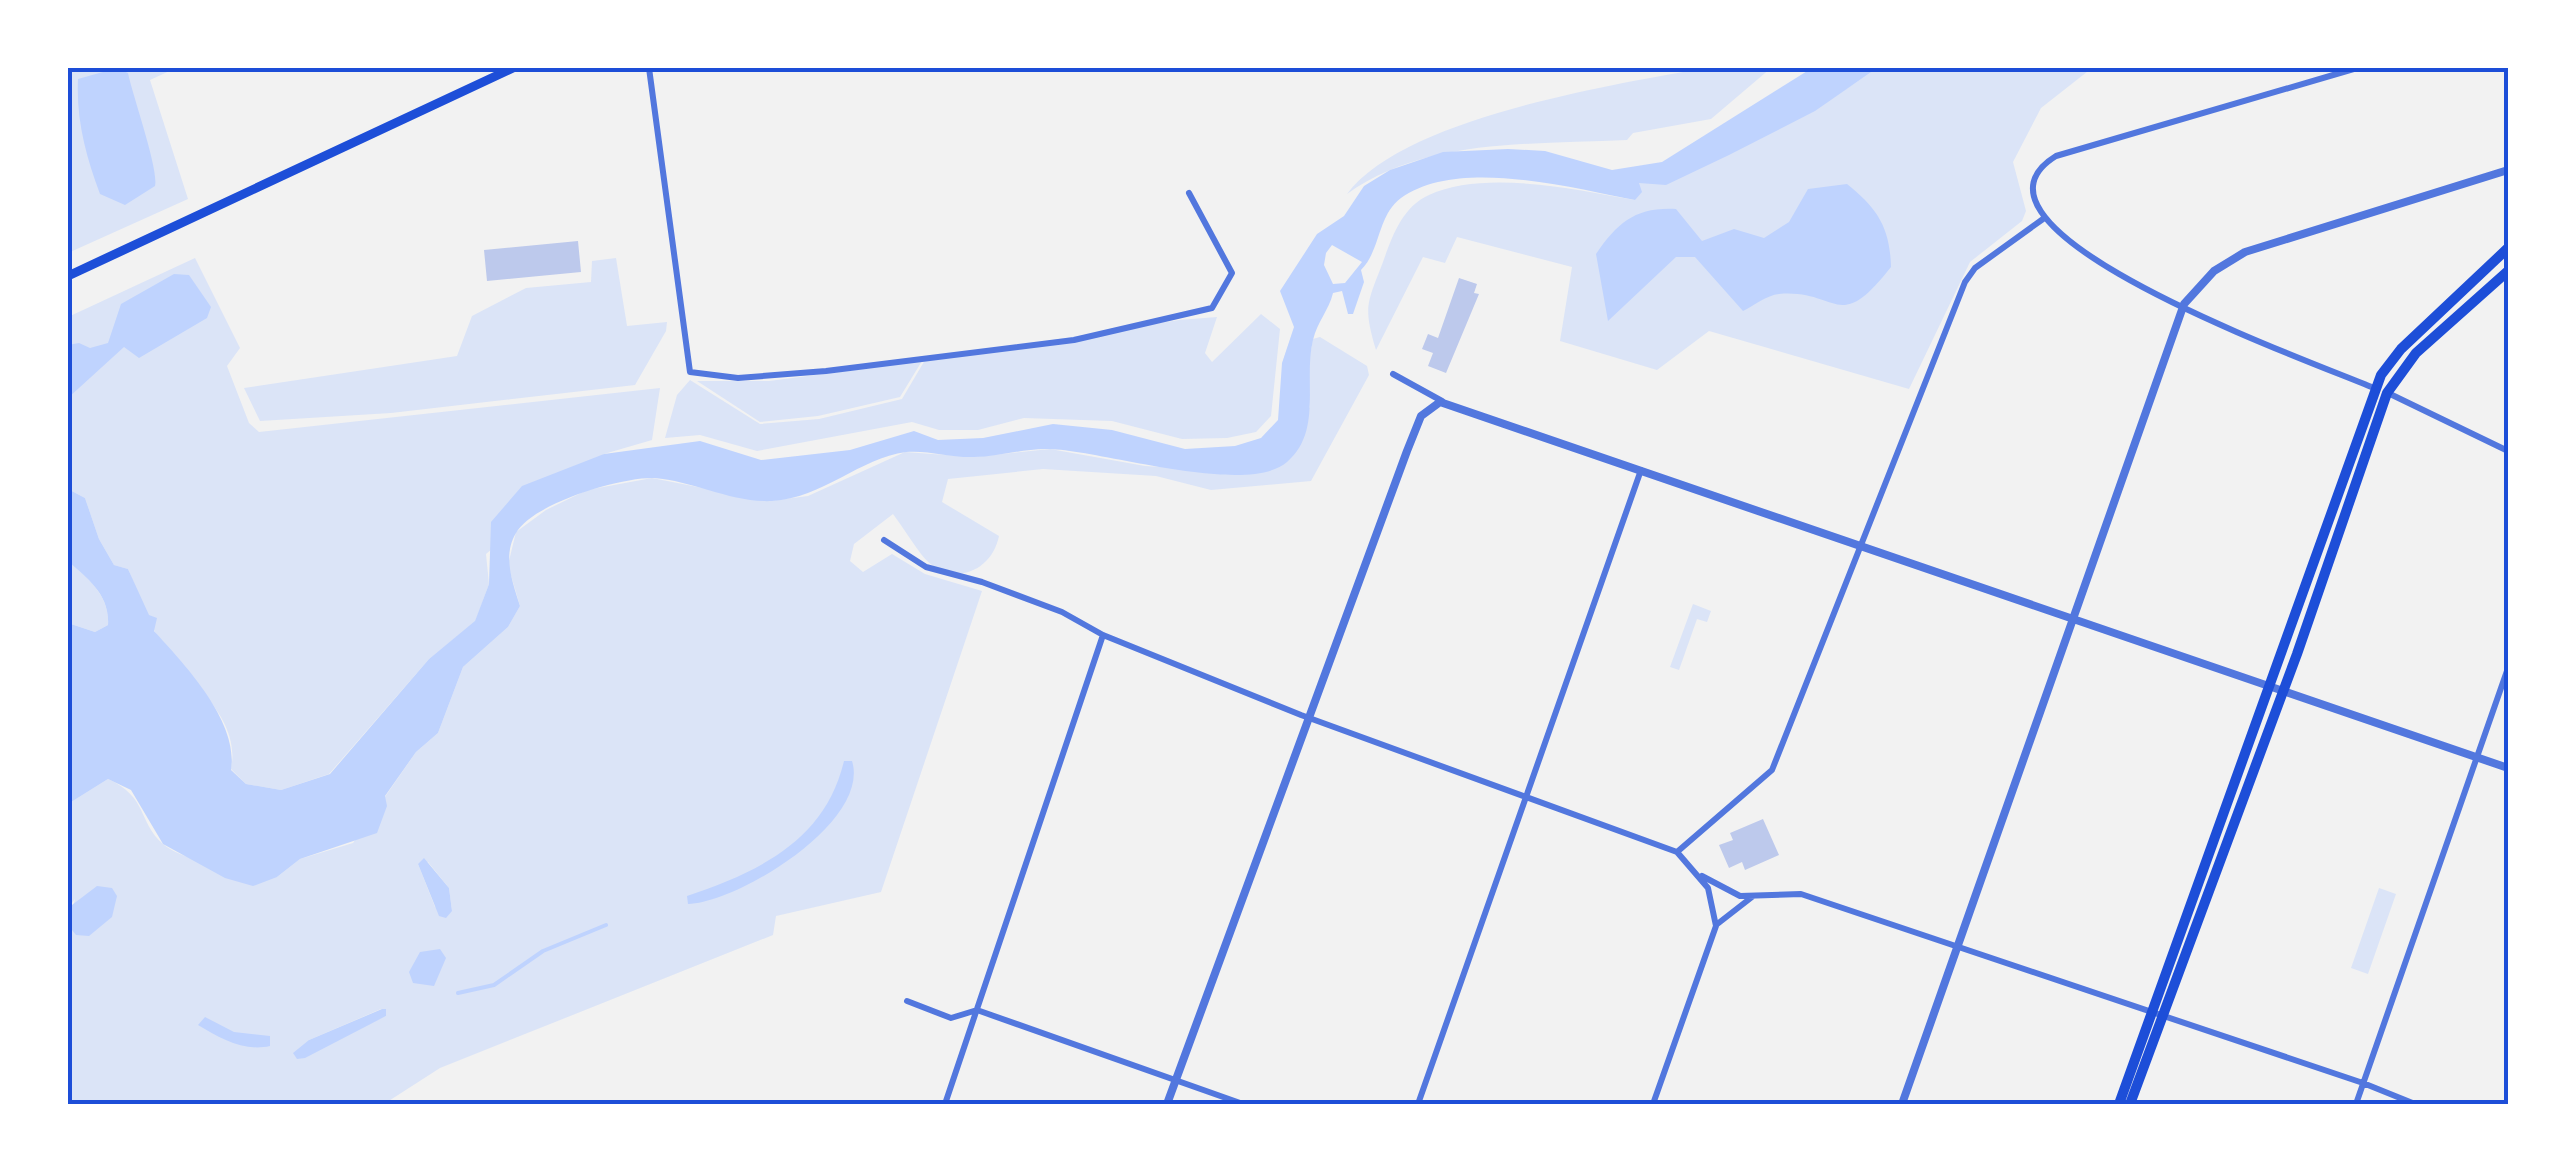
<svg xmlns="http://www.w3.org/2000/svg" width="2576" height="1172" font-family="'Noto Sans',sans-serif">
	<style>
		.green { fill: #dbe4f7; fill-rule: evenodd }
		.water { fill: #bfd3fe; fill-rule: evenodd }
		.lines { fill: none; stroke-linecap: round; stroke-linejoin: round }
		.stream { stroke: #bfd3fe; stroke-width: 4 }
		.building { fill: #bdc9ec }
		.minor { stroke: #5277de; stroke-width: 6 }
		.tertiary { stroke: #5277de; stroke-width: 8 }
		.secondary { stroke: #1d4ed8; stroke-width: 9 }
		.primary { stroke: #1d4ed8; stroke-width: 10 }
		.neatline { fill: none; stroke: #1d4ed8; stroke-width: 4 }
	</style>
	<rect width="100%" height="100%" fill="#f2f2f2"/>
	<path class="green" d="M68 68H176L150 80 188 199 68 253Z
		M1705 68H1771L1711 119 1633 133 1627 140C1533 145 1427 137 1347 194 1404 118 1611 85 1705 68Z
		M1877 68H2092L2041 108 2013 162 2026 211 2022 221 1970 262 1909 389 1709 331 1657 370 1560 341 1572 267 1457 237 1445 263 1423 257 1376 350C1363 306 1367 304 1383 262 1392 237 1402 207 1429 195 1485 169 1578 190 1635 200L1639 183C1730 156 1799 123 1877 68Z
		M195 258 240 348 227 366 249 423 259 432 660 388 652 440 604 454 486 554 489 584 475 622 429 659 329 774 281 790 246 784 231 769C243 712 176 674 153 628 144 609 136 588 128 569L114 565 99 539 85 498 68 489V317Z
		M616 258 627 326 667 322 666 331 635 385 391 413 260 421 244 388 457 356 472 316 526 288 591 282 592 261Z
		M1261 314 1280 329 1271 416 1256 432 1227 438 1182 439 1112 421 1024 418 978 430H939L912 422 757 451 700 435 665 438 677 395 690 380 760 424 819 419 902 399 925 360 1179 320 1217 317 1205 353 1212 362Z
		M1320 337 1367 366 1369 375 1311 481 1211 490 1156 476 1043 469 948 479 942 502 999 536C991 575 947 588 921 554 911 541 903 527 893 514L854 544 850 561 863 572 892 554 925 574 982 591 881 892 776 916 773 935 440 1068 384 1104H68V925L75 899 68 908V804L108 779C149 798 137 821 163 844 184 863 248 870 277 877L300 859 353 843 416 752 438 733 463 667 508 627 520 606 508 565 516 532 546 510 587 490 652 478 769 501 808 496 905 452 974 457 1050 449 1145 466 1257 473 1310 407 1307 371 1313 339ZM428 862 449 888 452 911 435 907 418 864ZM381 1009H386V1016L327 1044 309 1040Z
		M922 361 900 397 818 416 760 422 697 381H769Z
		M68 561C88 578 110 596 108 625L95 632 68 623Z
		M1693 604 1711 611 1707 622 1697 619 1679 670 1670 667Z
		M2379 888 2396 894 2368 974 2351 968Z"/>
	<path class="water" d="M117 68 128 73C133 97 159 170 155 186L125 205 100 194C86 156 76 120 78 79Z
		M1812 68H1877L1815 111 1729 155 1666 185 1639 183 1642 192 1635 200C1571 188 1458 157 1401 198 1377 216 1381 250 1361 270L1364 282 1353 314H1348L1342 291 1333 293C1329 310 1317 322 1313 340 1303 380 1323 431 1287 462 1247 497 1100 450 1049 449 1025 448 999 457 974 457 952 458 928 450 906 452 860 458 823 498 772 501 732 503 694 481 654 478 621 477 533 503 516 533 502 556 513 583 520 606L508 627 463 667 438 733 416 752 385 796 387 806 377 833 300 859 277 877 253 886 225 878 163 844 131 790 108 779 68 804V623L95 632 108 625C110 595 88 579 68 561V489L85 498 99 539 114 565 128 569 149 615 157 618 154 631C186 666 239 722 231 770L246 784 281 790 330 774 429 659 475 621 489 584 491 522 522 486 604 454 700 441 761 460 850 450 914 431 938 440 983 438 1053 424 1112 430 1185 449 1235 446 1261 438 1278 420 1282 363 1294 327 1280 291 1317 234 1344 216 1364 186 1390 170 1443 152 1508 149 1545 151 1612 170 1662 162ZM1332 245 1362 262 1345 283 1333 284 1324 265 1326 253Z
		M1847 184C1877 208 1890 227 1891 267 1837 336 1839 289 1779 294 1767 295 1753 306 1743 311L1695 257H1676L1608 321 1596 254C1618 222 1636 207 1676 209L1702 241 1734 229 1764 238 1789 222 1808 189Z
		M174 274 189 275 211 307 207 318 139 358 124 347 68 398V345L79 343 90 348 108 343 121 304Z
		M844 761H852C871 822 737 903 688 904L687 896C758 872 825 841 844 761Z
		M424 858 449 888 452 911 446 918 439 916 418 864Z
		M97 886 112 888 117 896 112 917 89 936 76 935 68 925V908Z
		M440 949 446 958 434 986 413 983 409 972 420 952Z
		M382 1009H386V1016L305 1058 297 1059 293 1053 309 1040Z
		M205 1017 234 1032 270 1036V1046C243 1052 220 1038 198 1025Z"/>
	<g class="lines">
		<path class="stream" d="M458 993 494 985 543 951 606 925"/>
	</g>
	<path class="building" d="M578 241 581 272 487 281 484 250Z
		M1459 278 1477 284 1474 293 1479 294 1446 373 1428 366 1433 353 1422 349 1428 334 1438 338Z
		M1763 819 1779 855 1745 870 1742 862 1729 868 1719 845 1733 840 1730 833Z"/>
	<g class="lines">
		<path class="minor" d="M649 68 690 372 738 378 826 371 1074 340 1212 308 1232 273 1189 193
			M2357 68 2056 156C1934 231 2333 369 2376 389
			M1393 374 1442 401
			M2388 393 2508 451
			M884 540 926 567 982 582 1062 612 1103 635 1301 715 1677 852 1708 888 1716 926 1653 1104
			M1677 852 1772 770 1965 282 1975 268 2043 219
			M1702 876 1740 896 1801 894 2363 1083 2415 1104
			M1716 925 1752 897
			M907 1001 951 1018 977 1010 1243 1104
			M945 1104 1103 635
			M1418 1104 1641 470
			M2356 1104 2508 668"/>
		<path class="tertiary" d="M1167 1104 1407 451 1421 416 1440 402 2508 768
			M1902 1104 2184 304 2214 271 2245 252 2508 170"/>
		<path class="secondary" d="M68 276 513 68"/>
		<path class="primary" d="M2119 1104 2381 375 2401 349 2508 248
			M2130 1104 2297 654 2387 393 2416 353 2508 271"/>
	</g>
	<rect width="2576" height="1172" fill="none" stroke="#ffffff" stroke-width="140"/>
	<rect x="70" y="70" width="2436" height="1032" class="neatline"/>
</svg>
